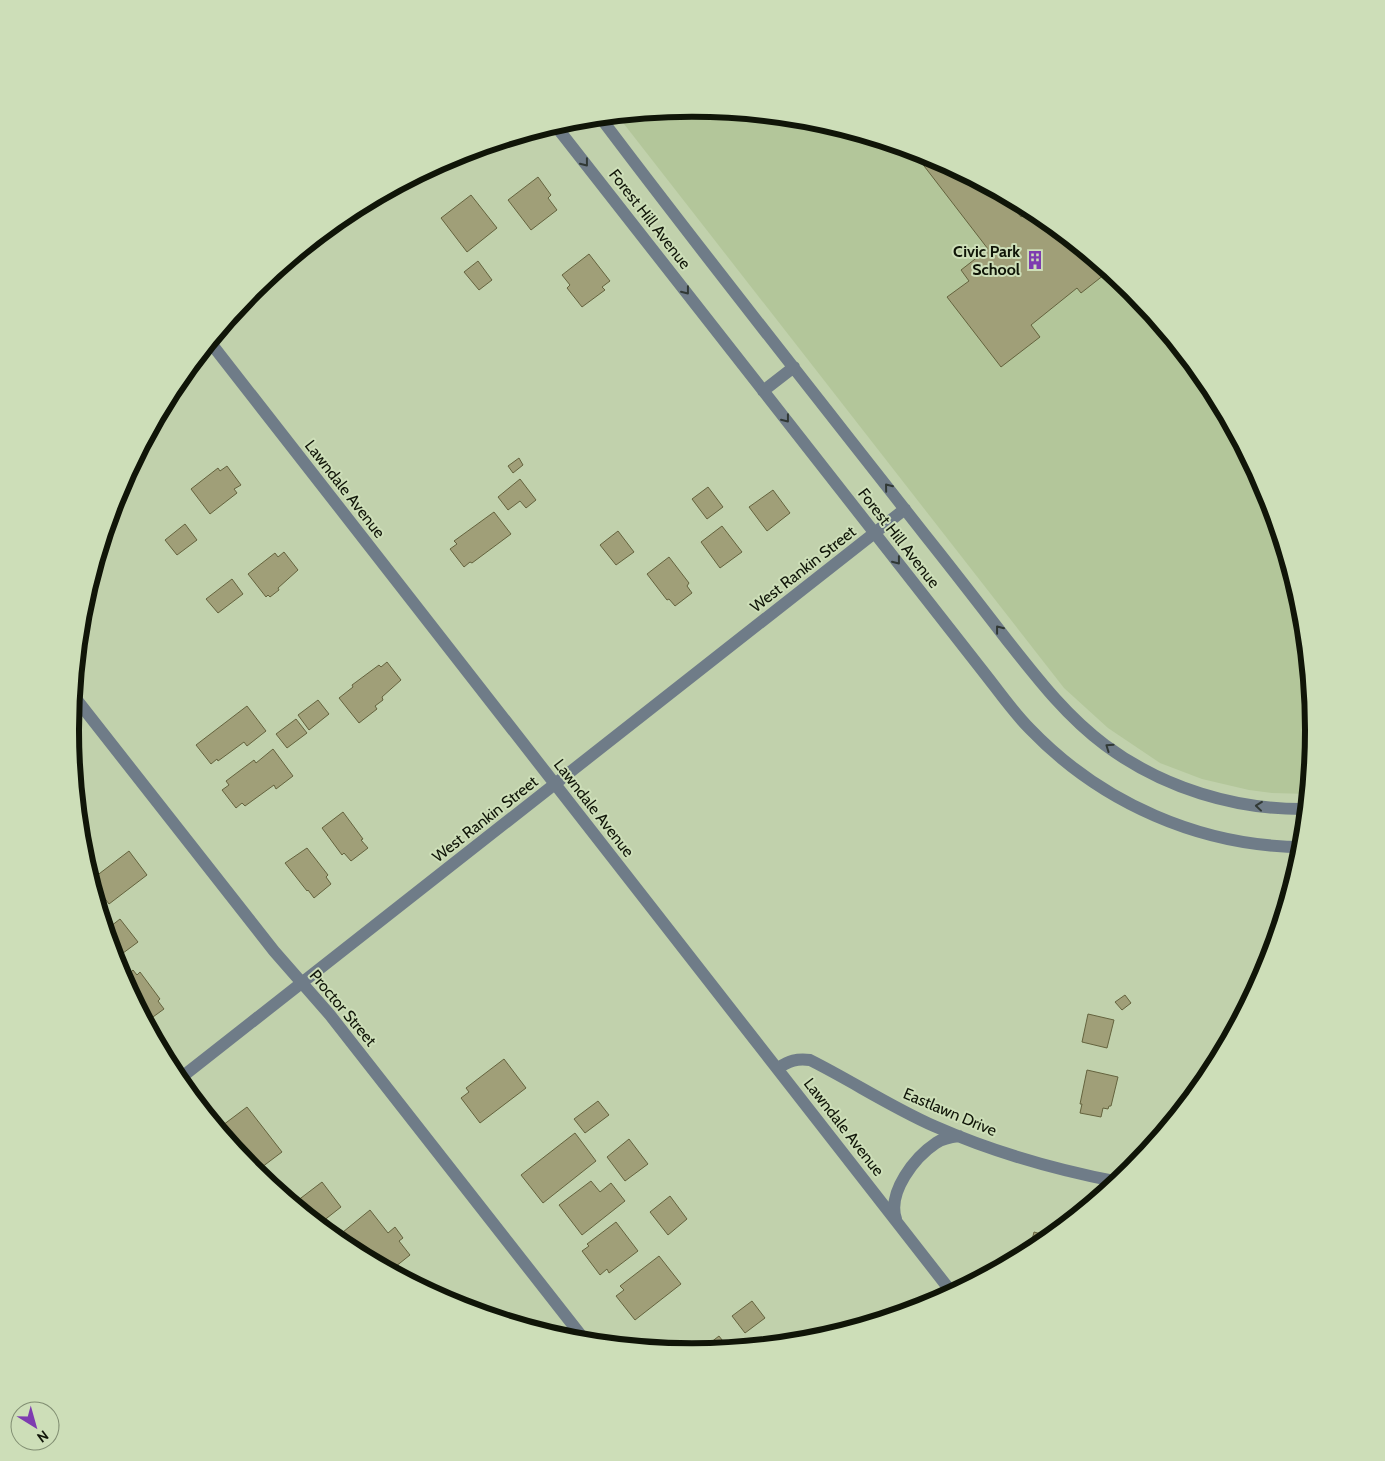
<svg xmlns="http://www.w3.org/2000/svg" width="1385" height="1461" font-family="Cabin,sans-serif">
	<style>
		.built { fill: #b3c69a }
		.building { fill: #a09f78; stroke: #64633e }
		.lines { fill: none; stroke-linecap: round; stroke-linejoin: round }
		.minor { stroke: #6f7c88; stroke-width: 12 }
		.oneway { stroke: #313935 }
		.labels { text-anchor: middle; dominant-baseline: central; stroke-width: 4; stroke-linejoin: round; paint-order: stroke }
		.street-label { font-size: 16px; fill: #101508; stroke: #cddeb8 }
		.poi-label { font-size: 16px; font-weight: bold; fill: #101508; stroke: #cddeb8; text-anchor: end }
		.rim { fill: none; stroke: #101508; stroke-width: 6 }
	</style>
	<rect width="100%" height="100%" fill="#c1d1ac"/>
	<path class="built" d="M693 108 814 120 931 155 1039 213 1133 291 1210 385 1268 493 1303 609 1315 731 1309 794 1272 793 1249 790 1202 779 1160 763 1108 728 1064 688 617 115Z"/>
	<path class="building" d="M911 149 931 155 1010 198 1008 200 1021 217 1031 209 1039 213 1109 271 1081 293 1077 288 1031 325 1040 337 1001 367 947 297 969 281 961 270 988 249Z
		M538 177 551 195 548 198 557 210 531 230 508 200Z
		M471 195 497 228 467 252 441 218Z
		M589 254 610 281 602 287 605 290 582 307 567 288 570 285 562 275Z
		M478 261 492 280 479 290 464 272Z
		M519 458 523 465 513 473 508 466Z
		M227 466 241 485 234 489 237 493 210 514 191 489 218 468 220 471Z
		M520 479 536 500 526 508 520 501 508 510 498 497Z
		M708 487 723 507 707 519 692 499Z
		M773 490 790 513 767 531 749 507Z
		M494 512 511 534 472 563 470 562 464 567 450 549 457 544 454 541Z
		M185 524 197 540 177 555 165 540Z
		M722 526 742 552 720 568 701 542Z
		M618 531 634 552 616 565 600 545Z
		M284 552 298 570 278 588 279 590 270 597 268 595 266 597 248 574 275 553 278 557Z
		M669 557 689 583 687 586 692 593 675 606 669 599 667 600 647 574Z
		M232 579 243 594 218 613 206 599Z
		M387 662 401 680 382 697 383 700 375 706 377 709 359 723 339 698 353 687 352 685 379 665 381 667Z
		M318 700 329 714 309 730 298 715Z
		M247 706 266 731 247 746 244 742 218 761 217 759 211 764 196 745Z
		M296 719 307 733 287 748 276 734Z
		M273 749 293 776 276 789 274 785 245 806 242 803 236 808 222 790 229 785 226 781 254 760 256 763Z
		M343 812 363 839 361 840 368 848 351 861 344 853 342 855 322 828Z
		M307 848 328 875 326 877 331 884 314 898 308 890 307 891 285 863Z
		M129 851 147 875 109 904 97 888 94 890 91 880Z
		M120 919 138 942 115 959 106 930Z
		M133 970 137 975 140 972 160 999 158 1001 164 1009 146 1022 123 979Z
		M1125 995 1131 1003 1122 1010 1115 1002Z
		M1088 1014 1114 1020 1107 1048 1082 1042Z
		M504 1059 526 1088 480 1123 461 1098 469 1092 466 1088Z
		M1087 1070 1118 1077 1111 1106H1109L1108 1109 1103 1108 1101 1117 1080 1113 1082 1104H1080Z
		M598 1101 609 1115 585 1133 574 1119Z
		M247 1107 282 1152 258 1170 223 1125Z
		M575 1133 596 1161 543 1203 521 1175Z
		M629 1139 648 1164 625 1181 607 1157Z
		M591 1181 600 1192 611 1183 625 1201 582 1235 559 1205Z
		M322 1182 341 1207 318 1225 308 1216 297 1201Z
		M670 1196 687 1219 668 1235 650 1212Z
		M370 1210 388 1233 395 1227 403 1238 399 1241 410 1255 395 1267 405 1279 362 1256 343 1232Z
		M616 1222 638 1251 609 1273 607 1269 600 1275 582 1251 589 1246 587 1244Z
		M1034 1232 1052 1237 1038 1248 1018 1259 1022 1246 1030 1248Z
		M659 1256 681 1284 635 1320 616 1296 624 1290 620 1286Z
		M752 1301 765 1318 745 1333 732 1316Z
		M719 1336 729 1349 697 1353Z"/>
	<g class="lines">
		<path class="minor" d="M600 117C706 258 816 396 925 535 953 570 980 605 1007 640 1037 678 1066 716 1105 745 1163 788 1235 810 1307 809
			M555 125 989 679C1002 696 1015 714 1030 729 1101 803 1201 847 1304 847
			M210 342 953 1294
			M763 391 794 367
			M73 695 274 951 330 1015 587 1343
			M778 1068C789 1061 797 1058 810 1060 852 1081 891 1107 934 1126 993 1152 1056 1170 1119 1182
			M178 1080 905 509
			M896 1219C887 1192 915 1157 936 1143 943 1138 951 1137 959 1136"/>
	</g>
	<defs><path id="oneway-chevron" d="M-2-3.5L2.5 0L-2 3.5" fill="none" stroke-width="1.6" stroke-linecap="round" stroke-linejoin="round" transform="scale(1.25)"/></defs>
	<g class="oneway">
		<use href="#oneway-chevron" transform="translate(585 163) rotate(52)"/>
		<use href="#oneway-chevron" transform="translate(686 291) rotate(52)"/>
		<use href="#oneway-chevron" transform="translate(786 419) rotate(52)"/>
		<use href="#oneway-chevron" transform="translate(888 487) rotate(-129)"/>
		<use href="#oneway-chevron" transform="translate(897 561) rotate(52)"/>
		<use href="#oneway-chevron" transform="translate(999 629) rotate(-128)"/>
		<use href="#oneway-chevron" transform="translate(1109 747) rotate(-145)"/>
		<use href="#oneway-chevron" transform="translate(1259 806) rotate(-174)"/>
	</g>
	<defs>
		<g id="building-bare" transform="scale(1.5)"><path d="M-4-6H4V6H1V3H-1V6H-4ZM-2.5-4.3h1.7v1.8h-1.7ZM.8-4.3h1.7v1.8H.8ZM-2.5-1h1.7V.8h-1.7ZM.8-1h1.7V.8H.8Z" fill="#7e3cb0" stroke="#cddeb8" stroke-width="2.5" paint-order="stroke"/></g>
	</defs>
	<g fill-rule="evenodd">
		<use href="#building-bare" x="1035" y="260"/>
	</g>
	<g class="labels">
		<g class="street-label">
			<text transform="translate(650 219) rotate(52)">Forest Hill Avenue</text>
			<text transform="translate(345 489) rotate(52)">Lawndale Avenue</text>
			<text transform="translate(899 538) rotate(52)">Forest Hill Avenue</text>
			<text transform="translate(803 569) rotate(-38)">West Rankin Street</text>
			<text transform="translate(594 808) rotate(52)">Lawndale Avenue</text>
			<text transform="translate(485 819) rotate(-38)">West Rankin Street</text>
			<text transform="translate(343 1008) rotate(50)">Proctor Street</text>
			<text transform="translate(950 1112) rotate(23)">Eastlawn Drive</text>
			<text transform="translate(844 1127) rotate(52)">Lawndale Avenue</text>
		</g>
		<g class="poi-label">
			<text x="1020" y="251">Civic Park<tspan x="1020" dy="18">School</tspan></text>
		</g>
	</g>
	<path d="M0 0H1385V1461H0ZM79 730a613 613 0 1 1 1226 0a613 613 0 1 1-1226 0Z" fill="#cddeb8" fill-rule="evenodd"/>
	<path class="rim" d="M79 730a613 613 0 1 1 1226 0a613 613 0 1 1-1226 0Z"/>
	<g transform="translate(35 1426) rotate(143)"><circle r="24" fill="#cddeb8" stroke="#818e72"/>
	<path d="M0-4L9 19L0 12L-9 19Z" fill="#7e3cb0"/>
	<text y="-8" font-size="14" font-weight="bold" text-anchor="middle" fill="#101508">N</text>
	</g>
</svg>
